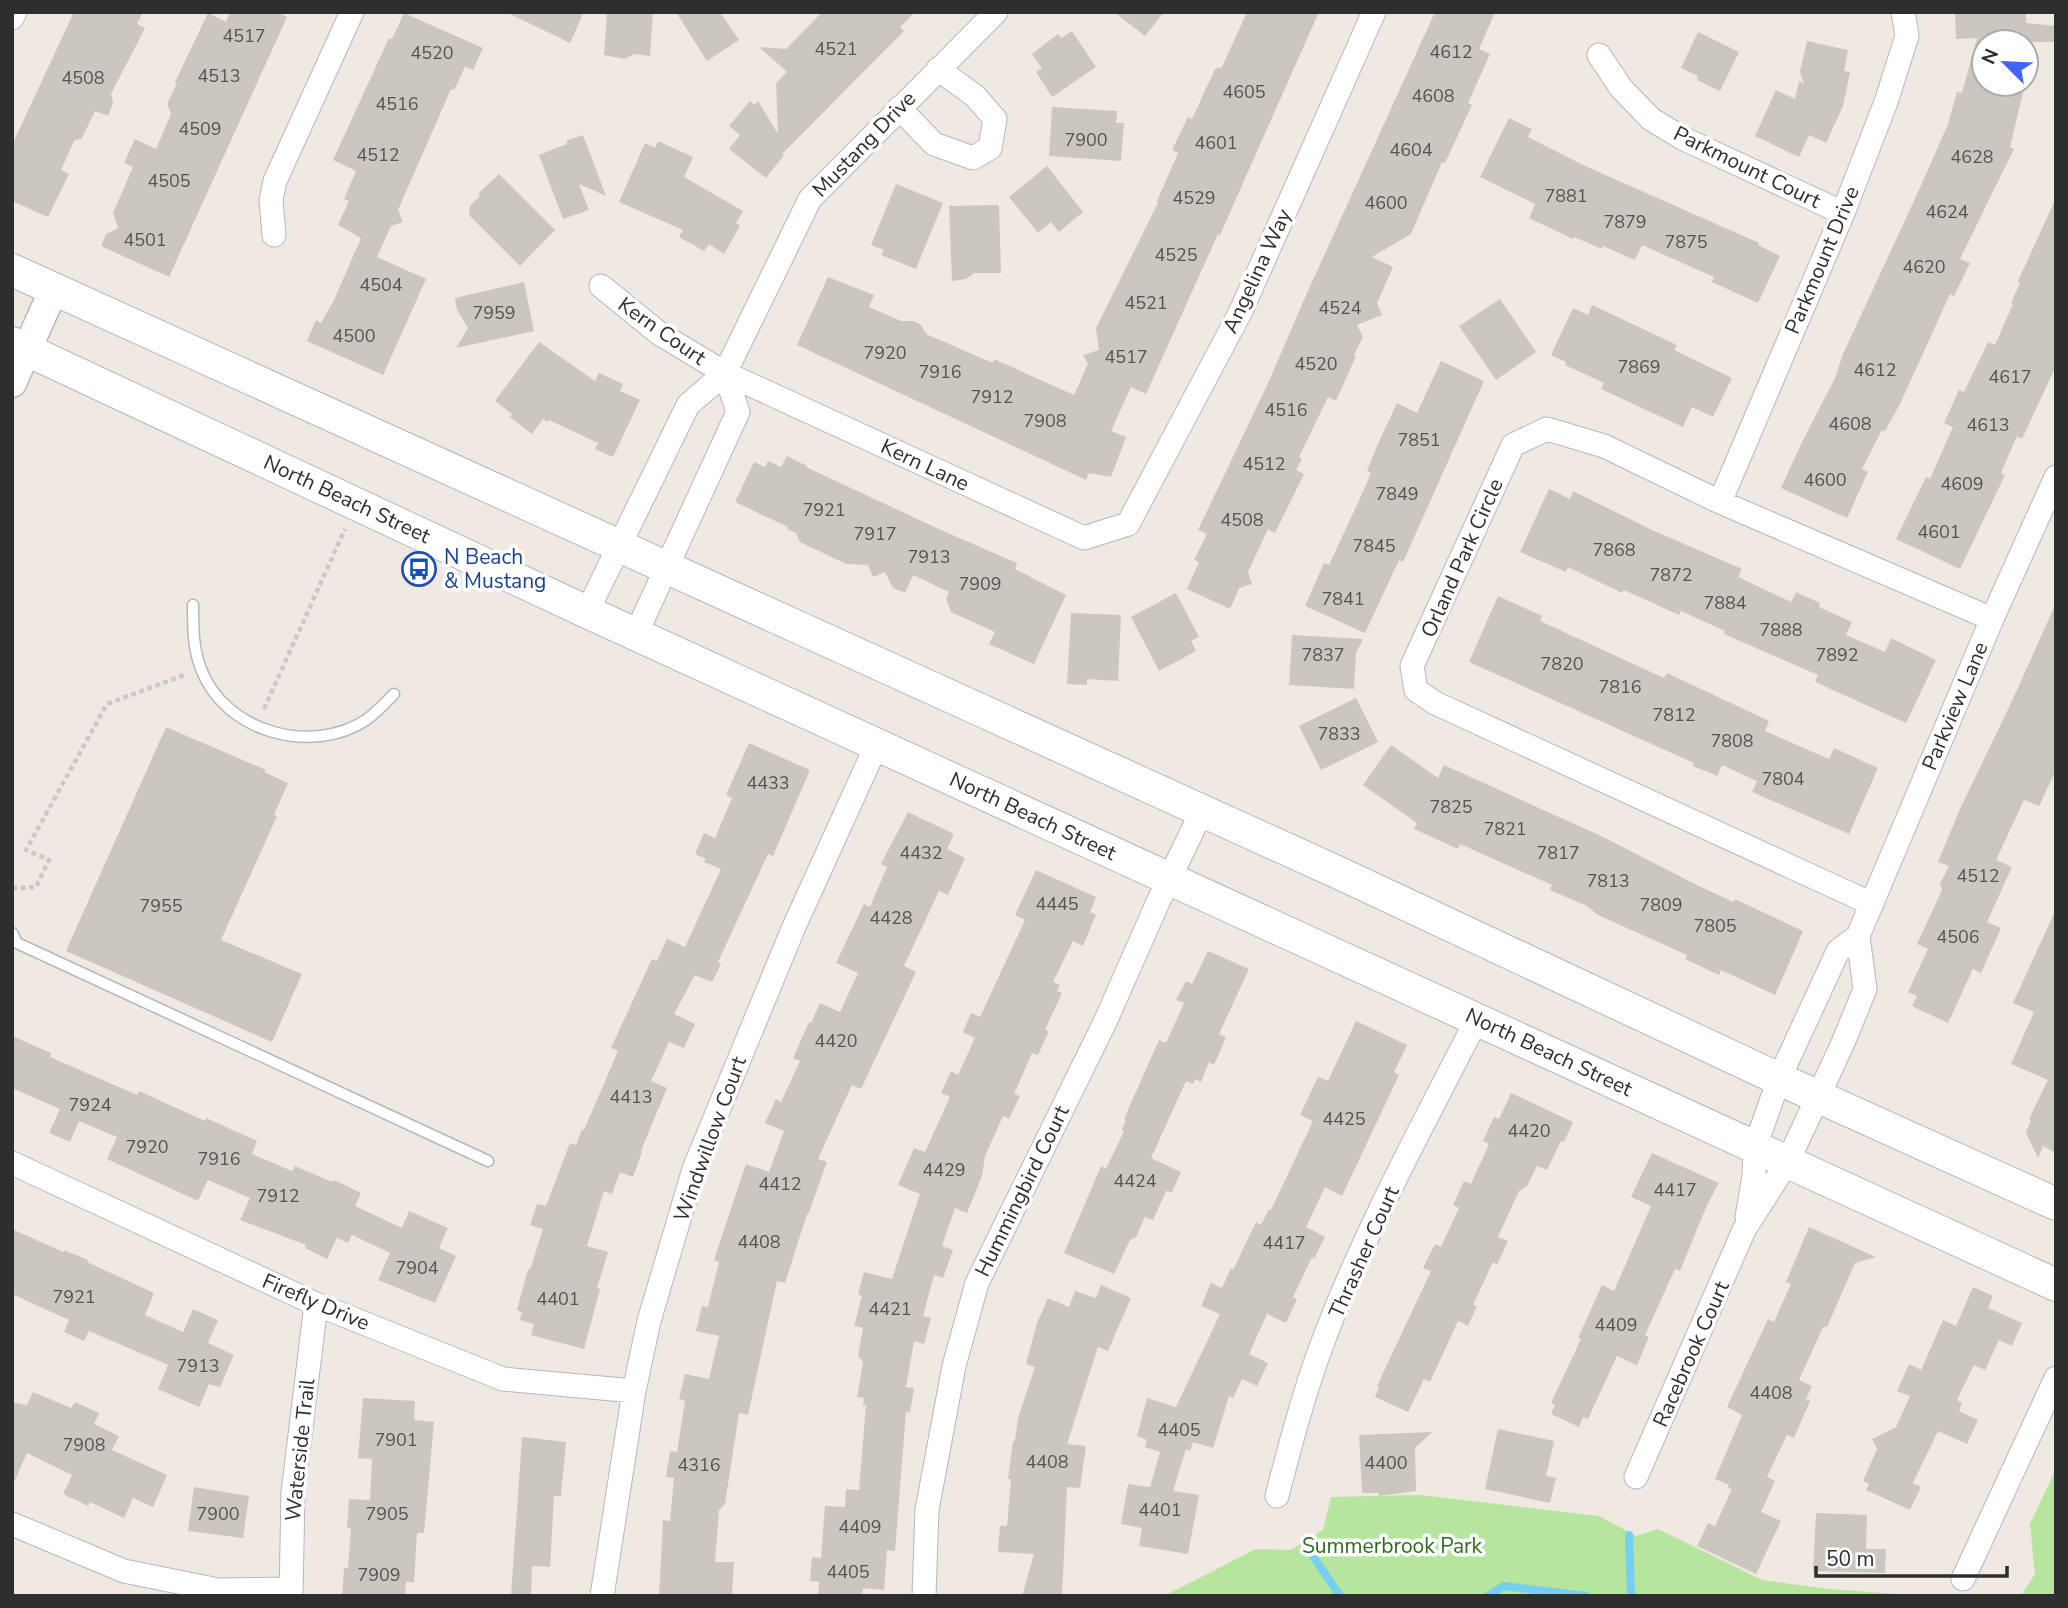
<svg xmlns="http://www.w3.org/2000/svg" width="2068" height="1608" font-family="'Nunito Sans',sans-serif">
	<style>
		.green { fill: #b6e59e }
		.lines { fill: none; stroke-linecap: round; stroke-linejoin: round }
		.stream { stroke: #75cff0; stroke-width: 8 }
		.building { fill: #cbc7bf }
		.service-casing { stroke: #b4b7c1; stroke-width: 13 }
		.minor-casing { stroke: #b4b7c1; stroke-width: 25 }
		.tertiary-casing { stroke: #b4b7c1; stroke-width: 31 }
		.secondary-casing { stroke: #b4b7c1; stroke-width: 34 }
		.path { stroke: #c9c9c9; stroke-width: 4.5; stroke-dasharray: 5 3.5; stroke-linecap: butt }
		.service { stroke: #fff; stroke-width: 10 }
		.minor { stroke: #fff; stroke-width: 23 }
		.tertiary { stroke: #fff; stroke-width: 28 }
		.secondary { stroke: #fff; stroke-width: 32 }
		.labels { text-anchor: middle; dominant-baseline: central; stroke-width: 7; stroke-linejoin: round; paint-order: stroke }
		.number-label { font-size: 18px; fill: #555452 }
		.street-label { font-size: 21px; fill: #2e2e2e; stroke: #fff }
		.transit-label { font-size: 21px; fill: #164399; stroke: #fff; text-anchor: start }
		.park-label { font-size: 21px; fill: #2c6e1b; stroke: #fff }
	</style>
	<rect width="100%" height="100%" fill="#efe9e1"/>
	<path class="green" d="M2056 1469V1596H2021L2035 1574 2030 1524Z
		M1421 1495 1599 1516 1636 1536 1658 1529 1762 1580 1829 1589 1924 1596H1164L1256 1549 1291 1550 1323 1530 1331 1497Z"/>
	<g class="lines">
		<path class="stream" d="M1629 1535 1631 1596
			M1306 1546 1340 1596
			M1488 1596 1504 1586 1586 1596"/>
	</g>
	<path class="building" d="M74 12H143L137 24 145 28 111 94 113 103 108 116 95 111 82 138 74 141 61 170 69 174 48 217 12 201V145Z
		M230 12H277L287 17 169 277 101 246 106 234 118 228 113 213 133 167 124 163 135 139 156 149 171 114 167 104 177 83 175 82 208 13 226 22Z
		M506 12H584L570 43Z
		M607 12H653L650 56 634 54 625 59 604 55Z
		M676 12H720L739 40 707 61Z
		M822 12H915L900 27 904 31 782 154 784 155 766 178 729 149 740 135 729 126 750 101 754 105 758 101 778 134 776 83 787 72 759 47 786 49Z
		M1114 12H1164L1145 36Z
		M1247 12H1319L1220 235 1218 234 1146 394 1131 387 1111 431 1126 437 1111 477 1089 473 1086 480 797 345 828 277 874 295 869 307 901 321H914L921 325 926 334 993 363 994 359 1074 395 1088 364 1083 355 1099 350 1096 328 1158 203 1157 201 1178 153 1172 150 1188 117 1192 119 1215 69 1222 67Z
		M1435 12H1495L1479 49 1490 54 1468 103 1472 105 1445 163 1442 162 1411 234 1372 257 1393 267 1377 303 1382 315 1357 325 1363 337 1354 355 1356 356 1336 401 1328 397 1299 457 1302 459 1296 470 1304 474 1275 533 1268 529 1248 572 1252 584 1239 588 1230 609 1187 589 1199 562 1194 560 1207 534 1198 530 1269 381 1307 293Z
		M1955 12H2026V23L2056 26V42H1984V84H2025L2010 147 2014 149 1960 259 1970 263 1954 296 1950 294 1900 404 1885 431 1882 430 1862 469 1868 472 1847 518 1781 488 1802 442 1835 378 1843 354 1919 190 1948 124 1957 92 1962 93 1977 38 1956 39Z
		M404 13 483 48 473 70 465 67 454 90 451 89 398 210 403 222 391 226 377 257 426 279 383 375 307 341 316 320 321 323 334 300 361 238 338 225 349 201 344 199 356 171 333 160 389 38 392 39Z
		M1072 31 1096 67 1052 97 1036 72 1042 68 1032 54 1058 34 1061 38Z
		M1698 32 1739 52 1720 91 1697 80 1698 76 1681 68Z
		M1807 41 1848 50 1844 71 1850 72 1843 106 1826 143 1809 135 1799 157 1755 136 1776 90 1795 99 1799 81 1804 84 1800 72Z
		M1052 107 1117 111 1116 123H1124L1121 161 1049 156Z
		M1509 118 1532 129 1528 137 1583 165 1759 243 1758 245 1780 256 1758 303 1712 282 1714 277 1642 245 1635 260 1603 246 1602 249 1574 237 1573 239 1529 218 1535 204 1480 177Z
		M583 135 606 196 579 184 589 210 563 219 539 155 567 144 566 141Z
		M658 141 693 157 684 177 743 211 736 223 740 226 724 254 709 244 704 251 679 237 683 230 619 202 645 143 655 148Z
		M1047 166 1083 212 1059 232 1051 222 1038 233 1009 197Z
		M499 174 555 230 520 266 469 215 470 206 480 196 478 194Z
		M896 184 943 203 916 269 881 255 884 250 871 245Z
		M2056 198V366L2022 439 2017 436 2001 473 2005 475 1960 569 1896 539 1926 477 1930 479 1948 438 1953 427 1944 423 1959 390 1964 392 1988 342 1995 345 2013 304 2011 303 2020 283 2018 281Z
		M999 205 1001 273H974L966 279 952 281 949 206Z
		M524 282 534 331 456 348 468 328 457 310 455 298Z
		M1500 299 1536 352 1496 380 1459 326Z
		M1592 305 1677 345 1674 350 1732 378 1713 417 1692 407 1683 427 1601 389 1604 383 1565 365 1566 362 1551 355 1573 308 1588 315Z
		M539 342 595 381 599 373 623 384 620 391 640 400 613 457 595 449 598 443 549 420 548 422 543 419 532 434 510 417 512 414 495 401Z
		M1441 361 1484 381 1403 562 1399 560 1365 633 1305 606 1324 563 1329 565 1362 494 1371 473 1367 471 1376 448 1397 403 1417 413Z
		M787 456 807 466 806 467 941 530 1017 563 1015 569 1066 595 1034 664 989 644 995 632 951 612 946 599 949 592 913 575 905 593 893 588 885 572 873 577 868 565 846 564 800 542 796 533 787 529 788 527 735 502 754 462 765 467 768 461 781 467Z
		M1549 489 1570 499 1573 491 1652 530 1742 569 1738 577 1791 602 1796 592 1820 603 1819 607 1852 622 1846 635 1885 652 1891 638 1936 660 1906 723 1815 682 1818 675 1724 634 1725 631 1681 611 1679 615 1624 590 1622 593 1568 567 1566 572 1520 552Z
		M1176 593 1199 637 1191 641 1196 651 1159 671 1131 617Z
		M1498 596 1542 616 1540 621 1664 678 1667 673 1769 721 1765 731 1829 759 1834 748 1878 768 1849 834 1752 792 1757 781 1722 765 1717 776 1693 766 1694 763 1469 662Z
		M2056 603V770L2039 806 2024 800 1996 860 2012 867 1987 922 2001 928 1981 973 1973 969 1948 1023 1912 1006 1917 996 1908 992 1928 949 1917 944 1942 890 1940 884 1949 866 1938 862 1960 809 2012 701Z
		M1071 613 1121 615 1118 681 1087 679V685L1067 684Z
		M1292 635 1363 639 1356 653 1354 689 1289 685Z
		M1356 698 1378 742 1321 770 1299 726Z
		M166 727 266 770 264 772 288 783 274 815 277 816 221 940 302 974 272 1042 66 951Z
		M749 743 810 770 773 856 768 854 718 962 721 964 712 982 695 975 674 1014 695 1024 684 1048 669 1042 651 1081 667 1088 641 1151 642 1152 633 1177 620 1172 612 1194 604 1191 587 1246 608 1252 597 1288 600 1289 584 1349 531 1335 534 1324 520 1320 522 1312 517 1310 528 1269 530 1270 543 1229 530 1225 537 1204 546 1206 570 1143 576 1145 582 1129 584 1130 618 1051 611 1048 652 959 657 961 667 939 685 947 721 869 704 862 706 859 695 854 704 833 715 838 732 798 726 795Z
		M1391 745 1438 778 1444 765 1601 836 1697 885 1733 902 1735 899 1803 931 1775 995 1721 970 1719 975 1685 959 1687 955 1598 915 1587 906 1550 890 1552 885 1460 844 1458 849 1414 829 1417 823 1363 785Z
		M908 812 954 834 947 849 965 858 948 895 939 891 904 966 916 972 861 1089 852 1085 837 1117 818 1159 827 1162 808 1215 807 1214 785 1283 777 1281 748 1415 739 1413 725 1504 719 1510 715 1562H734L732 1596H659L663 1520 670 1521 674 1478 666 1477 670 1451 677 1452 685 1401 679 1399 685 1374 709 1379 719 1336 696 1331 702 1306 708 1307 719 1262 714 1260 746 1164 769 1172 784 1131 765 1123 776 1099 781 1102 800 1061 793 1058 809 1022 811 1023 820 1003 840 1012 858 973 836 963 864 904 870 907 887 867 881 864Z
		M1036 870 1096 897 1090 912 1096 915 1083 946 1073 941 1053 982 1060 985 1057 991 1062 993 1045 1030 1049 1031 1038 1055 1032 1053 1014 1094 1020 1096 1009 1119 1003 1116 985 1156 982 1176 967 1213 955 1208 942 1246 953 1250 943 1278 934 1275 923 1316 931 1318 924 1344 914 1341 906 1387 914 1388 910 1413 906 1412 895 1551 887 1550 884 1590 863 1588 862 1596H818L819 1582 810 1581 812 1557 821 1558 825 1506 845 1507 846 1489 859 1490 866 1405H863L864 1398 857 1397 863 1362 858 1356 863 1328 854 1326 862 1296 858 1295 864 1272 892 1279 920 1194 898 1185 914 1148 925 1152 950 1097 941 1093 951 1071 958 1075 975 1038 963 1032 971 1013 980 1017 1025 920 1015 915Z
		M2056 909V1153L2043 1146 2038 1158 2026 1133 2031 1120 2029 1119 2048 1080 2011 1064 2034 1012 2013 1003Z
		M1208 951 1249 969 1219 1034 1226 1037 1214 1065 1209 1062 1201 1082 1195 1079 1193 1084 1186 1081 1151 1158 1181 1172 1172 1192 1166 1191 1153 1220 1145 1217 1136 1237 1130 1240 1114 1274 1064 1253 1101 1166 1106 1169 1124 1131 1122 1130 1126 1120 1124 1119 1159 1040 1166 1043 1184 1003 1176 1000 1186 981 1192 984Z
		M1356 1021 1407 1045 1394 1072 1399 1075 1342 1196 1325 1187 1306 1227 1325 1237 1314 1259 1312 1257 1293 1297 1297 1299 1286 1323 1267 1314 1249 1354 1268 1363 1257 1386 1242 1379 1233 1398 1229 1396 1213 1448 1193 1442 1190 1451 1186 1449 1173 1491 1199 1495 1188 1554 1139 1546 1142 1528 1121 1524 1128 1484 1150 1487 1160 1452 1145 1447 1147 1440 1137 1436 1147 1398 1176 1407 1220 1314 1201 1306 1211 1283 1222 1288 1231 1268 1233 1270 1256 1222 1261 1225 1269 1209 1271 1210 1313 1121 1300 1115 1318 1077 1328 1081Z
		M12 1036 51 1053 50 1057 137 1095 139 1091 205 1121 206 1118 257 1141 252 1154 292 1171 295 1166 332 1182 334 1180 361 1193 355 1206 402 1228 409 1211 448 1228 439 1248 456 1256 435 1303 378 1280 390 1253 352 1235 348 1243 337 1238 327 1259 305 1248 306 1245 240 1220 250 1198 208 1180 198 1201 107 1159 117 1137 79 1121 70 1142 49 1133 60 1109 12 1088Z
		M1511 1093 1573 1122 1564 1142 1561 1141 1547 1170 1537 1166 1527 1186 1519 1191 1498 1237 1508 1241 1497 1265 1493 1262 1473 1305 1477 1306 1468 1326 1458 1321 1430 1382 1424 1379 1408 1412 1375 1397 1379 1387 1377 1386 1431 1271 1423 1268 1435 1244 1441 1247 1459 1208 1453 1205 1464 1181 1471 1184 1489 1144 1483 1141 1494 1117 1499 1119Z
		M1652 1153 1719 1183 1707 1205 1680 1271 1675 1269 1645 1335 1649 1337 1637 1365 1617 1356 1588 1419 1583 1417 1579 1427 1551 1414 1555 1405 1551 1403 1581 1339 1578 1338 1602 1285 1614 1291 1651 1206 1631 1197Z
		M1809 1227 1876 1257 1855 1263 1827 1327H1823L1799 1380 1812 1386 1806 1399 1810 1401 1794 1438 1787 1435 1767 1477 1775 1481 1761 1512 1781 1521 1756 1574 1697 1546 1708 1523 1715 1526 1732 1489 1728 1488 1729 1485 1715 1479 1742 1415 1727 1407 1768 1319 1774 1322 1791 1284 1786 1282Z
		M12 1229 63 1252 64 1250 88 1260 87 1262 154 1293 145 1315 183 1332 193 1309 218 1320 208 1343 234 1355 220 1387 209 1384 199 1407 158 1389 168 1365 89 1331 84 1341 64 1332 69 1320 12 1294Z
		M1101 1285 1131 1298 1108 1351 1098 1347 1067 1444 1086 1446 1080 1488 1067 1487 1062 1596H1022L1034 1554 998 1552 1000 1526H1007L1011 1479H1008L1013 1441H1015L1018 1418 1035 1367 1026 1364 1037 1323 1048 1298 1069 1307 1075 1291 1096 1298Z
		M1973 1287 1993 1296 1988 1308 2022 1323 2012 1346 1999 1340 1985 1370 1974 1365 1957 1400 1962 1403 1959 1411 1978 1420 1967 1444 1938 1431 1913 1483 1921 1487 1910 1510 1866 1490 1869 1484 1863 1481 1877 1449 1872 1439 1896 1427 1910 1396 1897 1391 1909 1364 1921 1370 1943 1320 1956 1326Z
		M33 1392 71 1408 75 1402 99 1413 94 1424 119 1436 112 1450 167 1475 153 1507 133 1498 124 1518 90 1502 88 1506 63 1494 72 1475 27 1453 12 1487V1402L27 1405Z
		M363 1398 415 1401 414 1420 434 1422 424 1533H417L414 1582H406L405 1596H342L344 1568H348L351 1528H347L349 1499 370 1500 372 1459 358 1458Z
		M1498 1429 1554 1441 1546 1476 1556 1478 1550 1503 1485 1489Z
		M1432 1432 1415 1448 1416 1491 1379 1496V1493H1362L1359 1435Z
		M522 1437 566 1442 561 1496H554L550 1567 532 1566 531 1596H511Z
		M194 1487 249 1496 243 1538 188 1531Z
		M1816 1513 1867 1515 1866 1549H1886L1885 1573 1813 1571Z"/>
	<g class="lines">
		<g class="service-casing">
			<path id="service" d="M193 605C193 628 193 648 201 669 225 732 311 756 366 720 376 713 385 703 394 694
				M12 933 17 943 488 1161"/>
		</g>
		<g class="minor-casing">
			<path id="minor" d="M12 18 15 12
				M1599 55 1621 88 1651 119 1682 138 1843 213
				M899 108 934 144 973 158 990 148 995 119 975 96 938 69
				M274 235 271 200 275 181 352 12
				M601 286 660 334 725 373 1084 538 1128 524 1241 311 1374 12
				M1720 502 1843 213 1886 102 1907 36 1903 12
				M587 612 688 405 725 373 810 199 996 12
				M636 634 738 412 725 373
				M1872 904 1435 703 1416 690 1412 666 1513 445 1547 429 1604 446 1720 502 1992 619
				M12 1163 316 1304 503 1379 634 1391
				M1747 1217 1754 1176 1755 1147 1779 1079 1838 951 1858 936
				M1636 1477 1744 1230 1788 1161 1843 1043 1865 989 1858 936 1992 619 2056 477
				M1277 1496C1290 1446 1303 1396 1321 1347 1363 1234 1422 1127 1477 1019
				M12 1524 124 1571 218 1590 291 1589
				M1963 1579 2056 1378
				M291 1596 293 1493 316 1304
				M602 1596 634 1391 649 1321 694 1169 793 929 877 744
				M924 1596 927 1510 954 1366 977 1283 1106 1020 1158 902 1202 811"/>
		</g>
		<g class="tertiary-casing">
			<path id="tertiary" d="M12 383 54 289"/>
		</g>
		<g class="secondary-casing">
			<path id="secondary" d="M12 270 1339 873 1779 1079 2056 1204
				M12 343 587 612 2056 1285"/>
		</g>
		<path class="path" d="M264 709 345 529
			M12 888 36 887 49 860 26 850 107 704 187 674"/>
		<use href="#service" class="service"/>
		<use href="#minor" class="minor"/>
		<use href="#tertiary" class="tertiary"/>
		<use href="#secondary" class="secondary"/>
	</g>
	<defs>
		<g id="bus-ring" transform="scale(1.75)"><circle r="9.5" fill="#fff" stroke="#1a4fb4" stroke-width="1.5"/><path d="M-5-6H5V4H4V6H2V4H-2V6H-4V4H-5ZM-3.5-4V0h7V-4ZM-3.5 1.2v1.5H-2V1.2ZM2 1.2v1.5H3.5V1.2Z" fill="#1a4fb4"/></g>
	</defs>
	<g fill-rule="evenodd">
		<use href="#bus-ring" x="419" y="569"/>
	</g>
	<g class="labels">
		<g class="number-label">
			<text x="244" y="36">4517</text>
			<text x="836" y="49">4521</text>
			<text x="1451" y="52">4612</text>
			<text x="432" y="53">4520</text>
			<text x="219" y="76">4513</text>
			<text x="83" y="78">4508</text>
			<text x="1244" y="92">4605</text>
			<text x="1433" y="96">4608</text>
			<text x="397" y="104">4516</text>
			<text x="200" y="129">4509</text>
			<text x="1086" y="140">7900</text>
			<text x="1216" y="143">4601</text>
			<text x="1411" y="150">4604</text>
			<text x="378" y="155">4512</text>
			<text x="1972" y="157">4628</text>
			<text x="169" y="181">4505</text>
			<text x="1566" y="196">7881</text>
			<text x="1194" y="198">4529</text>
			<text x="1386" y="203">4600</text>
			<text x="1947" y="212">4624</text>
			<text x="1625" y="222">7879</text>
			<text x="145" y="240">4501</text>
			<text x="1686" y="242">7875</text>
			<text x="1176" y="255">4525</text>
			<text x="1924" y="267">4620</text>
			<text x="381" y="285">4504</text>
			<text x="1146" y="303">4521</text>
			<text x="1340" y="308">4524</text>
			<text x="494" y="313">7959</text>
			<text x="354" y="336">4500</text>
			<text x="885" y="353">7920</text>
			<text x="1126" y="357">4517</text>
			<text x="1316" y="364">4520</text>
			<text x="1639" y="367">7869</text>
			<text x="1875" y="370">4612</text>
			<text x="940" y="372">7916</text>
			<text x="2010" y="377">4617</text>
			<text x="992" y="397">7912</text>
			<text x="1286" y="410">4516</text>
			<text x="1045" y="421">7908</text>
			<text x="1850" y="424">4608</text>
			<text x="1988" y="425">4613</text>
			<text x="1419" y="440">7851</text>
			<text x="1264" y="464">4512</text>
			<text x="1825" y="480">4600</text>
			<text x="1962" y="484">4609</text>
			<text x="1397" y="494">7849</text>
			<text x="824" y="510">7921</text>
			<text x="1242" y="520">4508</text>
			<text x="1939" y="532">4601</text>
			<text x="875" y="534">7917</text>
			<text x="1374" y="546">7845</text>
			<text x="1614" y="550">7868</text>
			<text x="929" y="557">7913</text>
			<text x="1671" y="575">7872</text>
			<text x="980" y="584">7909</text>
			<text x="1343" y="599">7841</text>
			<text x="1725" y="603">7884</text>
			<text x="1781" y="630">7888</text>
			<text x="1323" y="655">7837</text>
			<text x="1837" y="655">7892</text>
			<text x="1562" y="664">7820</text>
			<text x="1620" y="687">7816</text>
			<text x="1674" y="715">7812</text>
			<text x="1339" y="734">7833</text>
			<text x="1732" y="741">7808</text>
			<text x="1783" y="779">7804</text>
			<text x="768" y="783">4433</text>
			<text x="1451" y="807">7825</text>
			<text x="1505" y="829">7821</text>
			<text x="921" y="853">4432</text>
			<text x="1558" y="853">7817</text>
			<text x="1978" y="876">4512</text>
			<text x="1608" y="881">7813</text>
			<text x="1057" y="904">4445</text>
			<text x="1661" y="905">7809</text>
			<text x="161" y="906">7955</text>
			<text x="891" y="918">4428</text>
			<text x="1715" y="926">7805</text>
			<text x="1958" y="937">4506</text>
			<text x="836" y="1041">4420</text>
			<text x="631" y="1097">4413</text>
			<text x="90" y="1105">7924</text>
			<text x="1344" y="1119">4425</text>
			<text x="1529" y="1131">4420</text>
			<text x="147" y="1147">7920</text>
			<text x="219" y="1159">7916</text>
			<text x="944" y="1170">4429</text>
			<text x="1135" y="1181">4424</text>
			<text x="780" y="1184">4412</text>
			<text x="1675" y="1190">4417</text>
			<text x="278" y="1196">7912</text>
			<text x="759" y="1242">4408</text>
			<text x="1284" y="1243">4417</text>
			<text x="417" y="1268">7904</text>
			<text x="74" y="1297">7921</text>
			<text x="558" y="1299">4401</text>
			<text x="890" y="1309">4421</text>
			<text x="1616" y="1325">4409</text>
			<text x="198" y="1366">7913</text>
			<text x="1771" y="1393">4408</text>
			<text x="1179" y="1430">4405</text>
			<text x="396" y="1440">7901</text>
			<text x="84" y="1445">7908</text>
			<text x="1047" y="1462">4408</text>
			<text x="1386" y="1463">4400</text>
			<text x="699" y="1465">4316</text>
			<text x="1160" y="1510">4401</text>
			<text x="218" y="1514">7900</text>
			<text x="387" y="1514">7905</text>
			<text x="860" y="1527">4409</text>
			<text x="848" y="1572">4405</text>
			<text x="379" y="1575">7909</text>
		</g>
		<g class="street-label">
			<text transform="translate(864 144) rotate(-46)">Mustang Drive</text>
			<text transform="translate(1747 167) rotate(26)">Parkmount Court</text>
			<text transform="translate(1822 260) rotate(-67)">Parkmount Drive</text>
			<text transform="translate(1257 271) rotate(-65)">Angelina Way</text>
			<text transform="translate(662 331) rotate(35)">Kern Court</text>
			<text transform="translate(925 465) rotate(25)">Kern Lane</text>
			<text transform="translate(347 499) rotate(25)">North Beach Street</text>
			<text transform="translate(1462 558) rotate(-66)">Orland Park Circle</text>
			<text transform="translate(1955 706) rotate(-67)">Parkview Lane</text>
			<text transform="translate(1033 816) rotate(25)">North Beach Street</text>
			<text transform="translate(1549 1052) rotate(25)">North Beach Street</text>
			<text transform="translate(710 1139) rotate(-70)">Windwillow Court</text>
			<text transform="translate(1022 1191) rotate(-64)">Hummingbird Court</text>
			<text transform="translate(1364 1252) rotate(-66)">Thrasher Court</text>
			<text transform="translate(316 1302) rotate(23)">Firefly Drive</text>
			<text transform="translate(1691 1354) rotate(-66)">Racebrook Court</text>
			<text transform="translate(300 1450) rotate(-84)">Waterside Trail</text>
		</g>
		<g class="transit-label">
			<text x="444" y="557">N Beach<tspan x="444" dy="24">&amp; Mustang</tspan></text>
		</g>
		<g class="park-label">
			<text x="1392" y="1546">Summerbrook Park</text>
		</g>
	</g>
	<rect width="2068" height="1608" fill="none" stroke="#2e2e2e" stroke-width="28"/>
	<g transform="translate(2005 63) rotate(294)"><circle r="33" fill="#ffffff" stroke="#ababab" stroke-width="2"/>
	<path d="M0-5L12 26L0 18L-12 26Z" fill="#4264fb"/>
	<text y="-10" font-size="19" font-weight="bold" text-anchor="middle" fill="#2e2e2e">N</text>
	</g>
	<path d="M1816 1566v10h191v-10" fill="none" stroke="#2e2e2e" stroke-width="3.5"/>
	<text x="1826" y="1566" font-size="21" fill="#2e2e2e" stroke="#ffffff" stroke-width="5" paint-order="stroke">50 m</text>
</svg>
